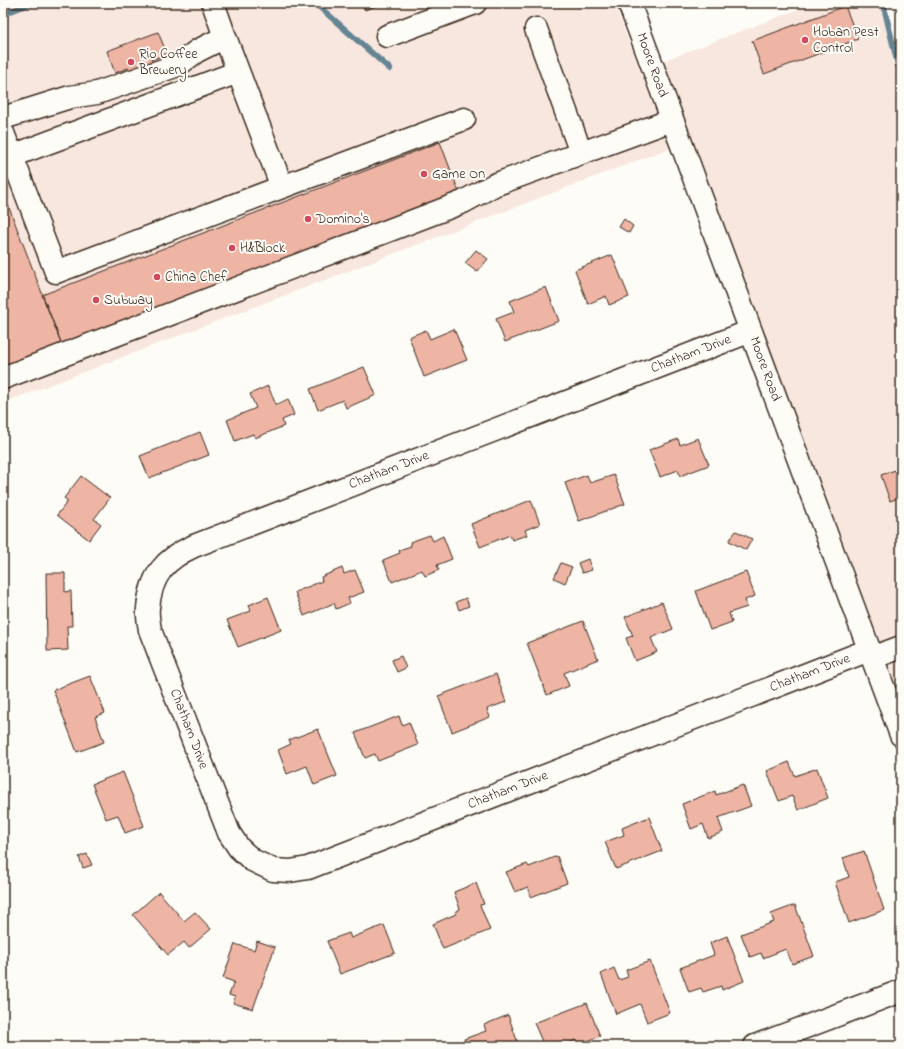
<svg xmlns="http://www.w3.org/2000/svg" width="904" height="1049" font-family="'Indie Flower',sans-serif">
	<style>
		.built { fill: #f8e7de }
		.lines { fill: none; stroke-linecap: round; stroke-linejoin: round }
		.stream { stroke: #668594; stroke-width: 6 }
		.building { fill: #eeb5a5; stroke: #3b2a1e }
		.minor-casing { stroke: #3b2a1e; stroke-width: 25 }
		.minor { stroke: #fdfcf7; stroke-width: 22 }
		.poi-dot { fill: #d1495b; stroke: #fdfcf7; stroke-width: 1.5 }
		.labels { text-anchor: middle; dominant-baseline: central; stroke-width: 4; stroke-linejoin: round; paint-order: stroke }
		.poi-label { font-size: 14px; fill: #3b2a1e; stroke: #fdfcf7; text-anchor: start }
		.street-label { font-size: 14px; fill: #3b2a1e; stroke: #fdfcf7 }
	</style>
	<rect width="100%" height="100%" fill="#fdfcf7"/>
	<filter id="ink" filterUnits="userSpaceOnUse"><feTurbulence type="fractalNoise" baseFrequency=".025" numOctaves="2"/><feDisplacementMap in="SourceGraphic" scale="8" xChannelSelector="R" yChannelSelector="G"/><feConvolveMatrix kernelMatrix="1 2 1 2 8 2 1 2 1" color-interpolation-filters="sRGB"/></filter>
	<g filter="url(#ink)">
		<path class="built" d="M11 3H614L670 148 3 403V6Z
			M815 3H883L898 65 901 71V685L897 687 663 61Z"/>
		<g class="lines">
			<path class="stream" d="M315 3 390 69
				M883 3 898 65 901 71
				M3 14 32 3"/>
		</g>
		<path class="building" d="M362 3H384L365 10Z
			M845 6 858 39 764 74 752 41Z
			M158 32 167 54 151 60 159 82 137 90 128 68 115 73 107 51Z
			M440 142 459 192 62 345 42 295Z
			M3 192 62 345 3 372Z
			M624 219 633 226 629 233 619 227Z
			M476 250 488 259 477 272 465 263Z
			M612 255 629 297 609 305 606 296 588 304 575 270Z
			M546 287 559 321 505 342 496 319 514 312 510 301Z
			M454 329 467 360 424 377 409 337 426 330 430 339Z
			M364 367 376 395 346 408 343 400 318 410 310 389Z
			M268 386 276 405 288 399 294 415 282 420 284 426 255 438 253 434 235 441 227 420 256 408 250 394Z
			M200 432 209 455 149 478 140 456Z
			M698 438 709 465 680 476 678 470 660 477 649 450 678 439 680 445Z
			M901 468V497L890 501 881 475Z
			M587 475 590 483 614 475 625 504 579 521 565 483Z
			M81 476 110 498 94 519 101 524 89 540 57 515 68 501 64 498Z
			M531 500 540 524 525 530 527 535 512 540 510 535 480 547 471 524Z
			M736 531 752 539 746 550 729 541Z
			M430 535 433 541 443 536 452 559 437 565 439 570 425 576 422 570 392 582 383 560 400 553 399 550 411 546 410 542Z
			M588 559 592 570 582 573 578 563Z
			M561 563 572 567 565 583 554 578Z
			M342 568 344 574 355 570 364 592 348 598 350 603 336 609 334 603 304 616 295 592 322 581 321 577Z
			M746 572 755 596 745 600 747 607 729 613 732 622 710 630 696 591Z
			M46 573H65V592L71 591 72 626H67L68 650 47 651Z
			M268 597 281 630 238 647 227 620 251 611 249 605Z
			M466 598 469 606 459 610 456 602Z
			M662 602 673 629 651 638 657 652 635 661 626 638 633 636 625 617Z
			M583 621 598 659 564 673 569 686 547 695 527 643Z
			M401 656 406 668 397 672 392 660Z
			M496 674 506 702 487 709 490 717 452 732 438 696Z
			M90 676 105 713 95 717 104 742 77 752 53 690Z
			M399 716 402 725 409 722 418 745 378 761 375 754 365 758 355 733Z
			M318 729 337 776 314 785 307 766 287 774 278 750 291 744 289 740Z
			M789 762 795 776 817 768 828 798 798 810 792 796 779 801 767 771Z
			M123 772 144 826 125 833 118 815 106 819 92 784Z
			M743 785 751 806 718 818 723 832 708 838 703 824 691 829 682 804 715 791 716 795Z
			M649 817 662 851 616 869 605 842 624 835 622 828Z
			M864 851 884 910 849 923 835 882 849 877 843 858Z
			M87 854 92 865 83 868 79 857Z
			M557 856 567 883 531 897 528 887 515 892 506 872 527 864 529 867Z
			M476 883 484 904 480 905 490 930 443 949 433 924 456 914 455 912 460 909 454 892Z
			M159 892 184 921 195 912 211 929 189 948 184 942 168 955 133 915Z
			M795 905 814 956 792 964 786 949 763 958 761 953 750 957 741 934 774 922 771 914Z
			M384 925 395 953 340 974 327 941 349 933 351 938Z
			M727 936 744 981 722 990 721 986 703 992 701 988 689 992 680 968 714 955 710 943Z
			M257 941 275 947 253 1009 233 1003 235 997 229 995 234 982 223 978 235 944 254 950Z
			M650 961 670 1013 647 1022 640 1004 616 1014 601 974 614 968 619 980 628 977 626 970Z
			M587 1003 600 1036 578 1045 576 1040 562 1046H558L557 1042 547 1046H544L534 1023Z
			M508 1015 519 1046H467L464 1039 486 1031 484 1025Z"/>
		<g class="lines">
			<g class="minor-casing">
				<path id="minor" d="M213 3 225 37 282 187
					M629 3 901 735
					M536 29 581 153
					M387 36 475 3
					M3 118 70 97 97 93 178 65 197 51 225 37
					M3 133 56 272 282 187 464 119
					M12 156 238 72
					M751 331 194 546C165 559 151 575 148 608 147 615 149 623 150 630L229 833 239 848 252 860 273 870 290 871 308 868 869 650
					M3 378 463 202 494 185 672 120
					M872 658 901 647
					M755 1046 901 991"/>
			</g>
			<use href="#minor" class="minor"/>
		</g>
	</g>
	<g class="poi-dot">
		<circle cx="805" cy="40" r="4"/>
		<circle cx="131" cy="62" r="4"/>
		<circle cx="424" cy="174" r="4"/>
		<circle cx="308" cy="219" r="4"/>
		<circle cx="232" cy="248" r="4"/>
		<circle cx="157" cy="277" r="4"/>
		<circle cx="96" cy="300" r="4"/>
	</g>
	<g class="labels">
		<g class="poi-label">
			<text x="813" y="32">Hoban Pest<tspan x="813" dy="16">Control</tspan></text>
			<text x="139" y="54">Rio Coffee<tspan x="139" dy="16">Brewery</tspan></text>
			<text x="432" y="174">Game On</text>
			<text x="316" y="219">Domino's</text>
			<text x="240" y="248">H&amp;Block</text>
			<text x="165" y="277">China Chef</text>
			<text x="104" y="300">Subway</text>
		</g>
		<g class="street-label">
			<text transform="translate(652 65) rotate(70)">Moore Road</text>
			<text transform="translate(691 354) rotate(-21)">Chatham Drive</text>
			<text transform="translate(765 369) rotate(70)">Moore Road</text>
			<text transform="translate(389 470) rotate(-21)">Chatham Drive</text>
			<text transform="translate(810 673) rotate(-21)">Chatham Drive</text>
			<text transform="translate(189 729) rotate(69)">Chatham Drive</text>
			<text transform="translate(508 790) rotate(-21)">Chatham Drive</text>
		</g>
	</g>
	<rect width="904" height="1049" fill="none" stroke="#fdfcf7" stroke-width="16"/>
	<rect x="8" y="8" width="888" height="1033" fill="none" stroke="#3b2a1e" stroke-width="1.5" filter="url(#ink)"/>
</svg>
